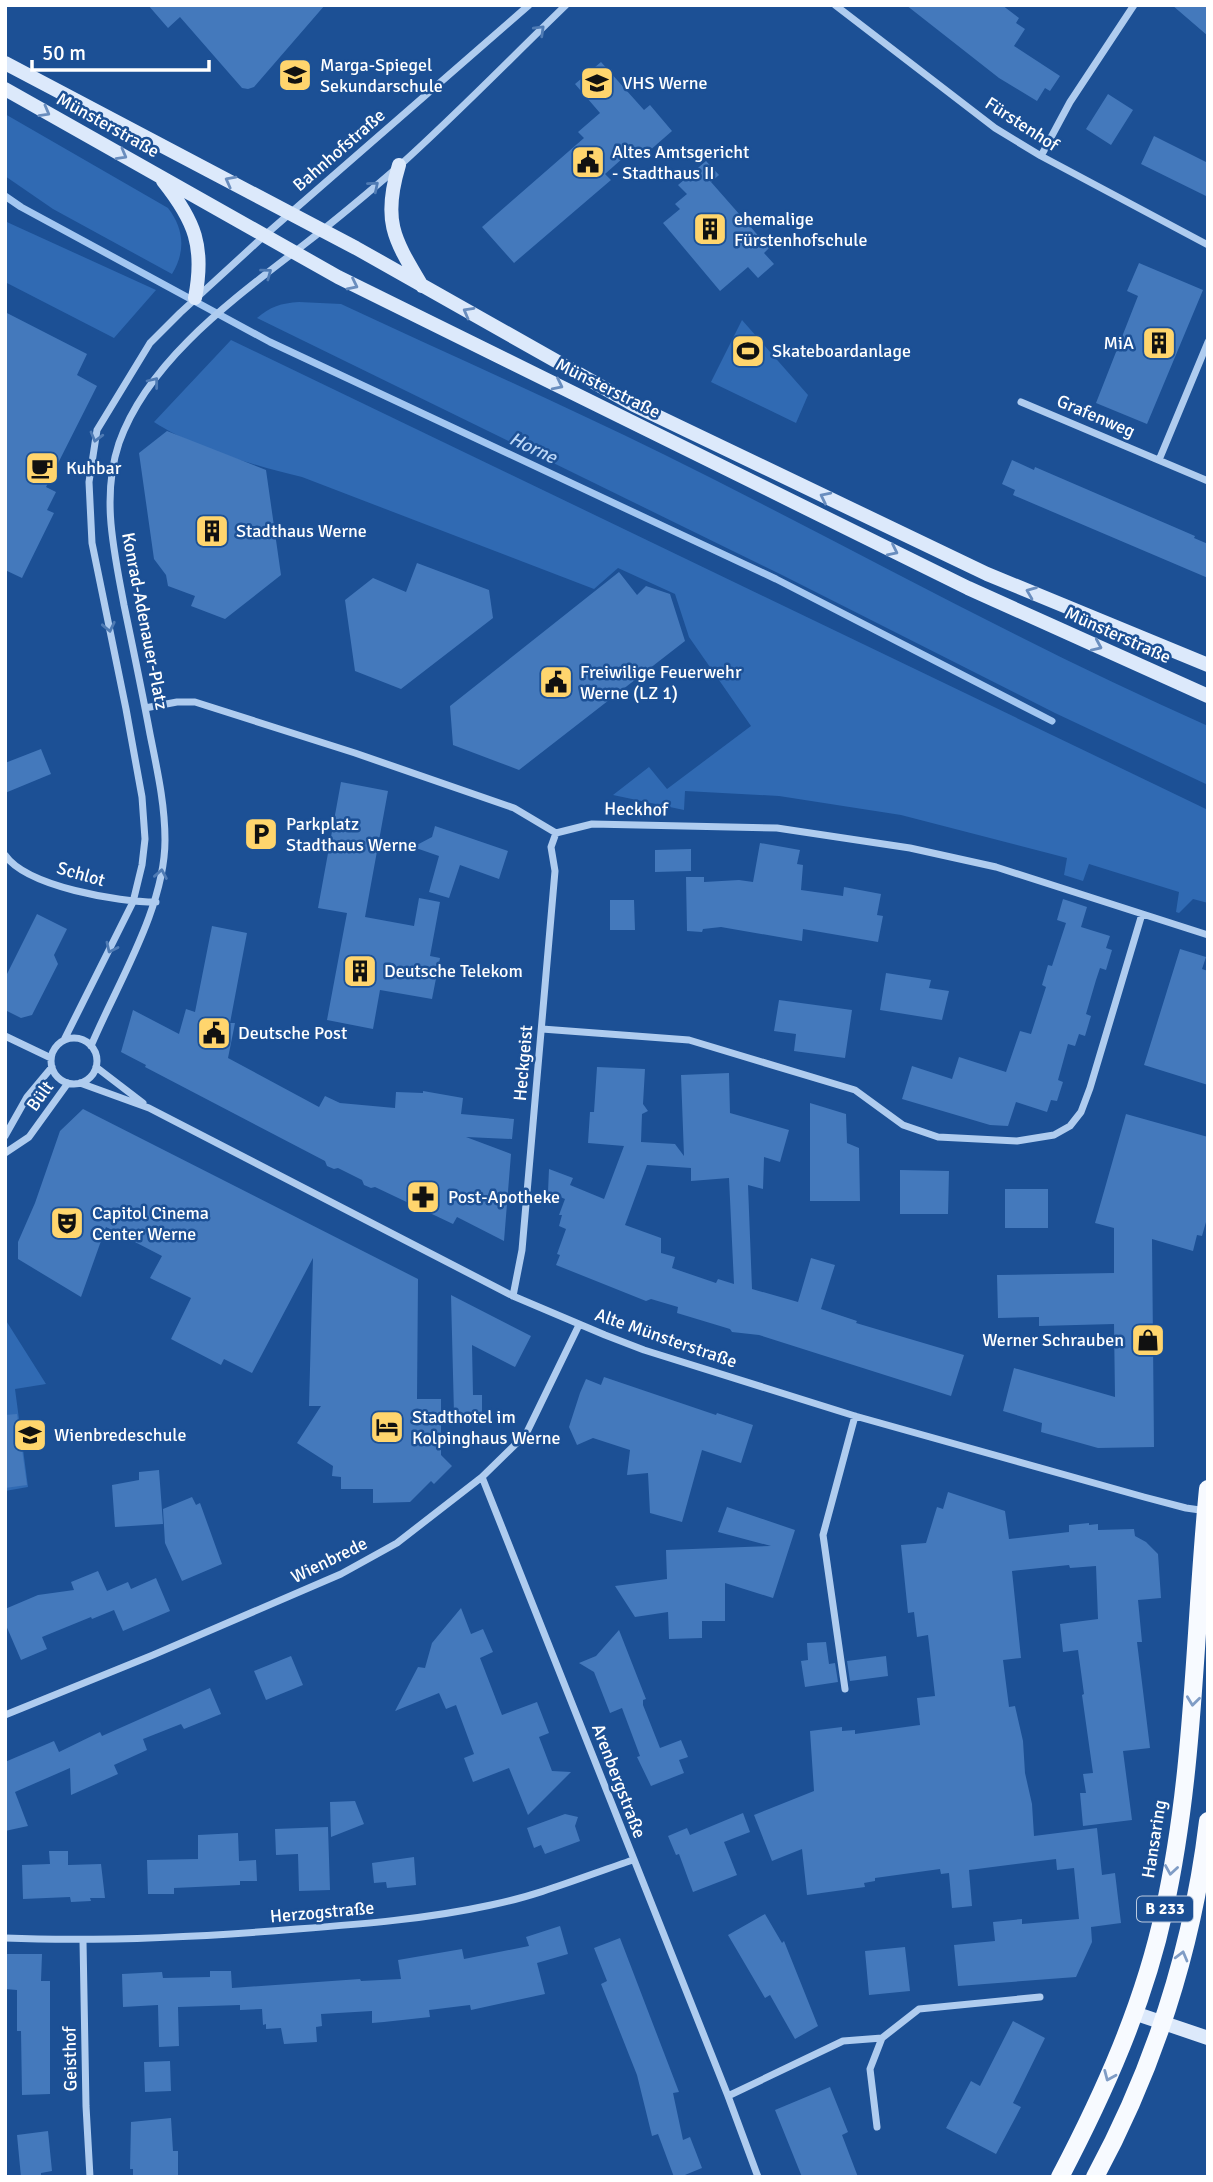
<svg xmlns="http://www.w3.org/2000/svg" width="1213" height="2182" font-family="Signika,sans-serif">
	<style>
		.green { fill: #306ab3 }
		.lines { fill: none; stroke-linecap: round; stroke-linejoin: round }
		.stream { stroke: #a2c6f1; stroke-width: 7 }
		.building { fill: #4479bc; fill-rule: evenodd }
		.street { stroke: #afccef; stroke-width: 7 }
		.secondary { stroke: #dce9fb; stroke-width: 14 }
		.primary { stroke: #f7faff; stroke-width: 18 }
		.oneway { stroke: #4f7bb4 }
		.oneway2 { stroke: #698dbe }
		.oneway3 { stroke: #7f9cc5 }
		.labels { text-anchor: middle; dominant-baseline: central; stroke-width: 5; stroke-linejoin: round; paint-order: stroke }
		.shield { fill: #1c5095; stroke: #bbcadf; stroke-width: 2 }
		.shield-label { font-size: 16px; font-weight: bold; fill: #fff }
		.poi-label { font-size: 18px; fill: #fff; stroke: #1c5095; text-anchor: start }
		.street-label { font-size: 18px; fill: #fff; stroke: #1c5095 }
		.water-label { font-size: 19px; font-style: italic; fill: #bbd6f6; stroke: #1c5095 }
	</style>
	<rect width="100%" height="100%" fill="#1c5095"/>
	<path class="green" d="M5 114 168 208C184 229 186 251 172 274L53 209 5 176Z
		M5 221 9 223 156 290 114 338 5 282Z
		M299 302 341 304C448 354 557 402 663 454 845 544 1022 644 1208 726V785L1055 713 780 574 257 318C270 307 281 303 299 302Z
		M742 320 808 395 796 423 711 382Z
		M231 340 1208 810V903L1193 899 1179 913 1176 912 1179 892 1089 864 1083 881 1064 875 1067 858 901 815 779 796 685 791 684 810 613 795 649 767 667 789 751 726 689 637 675 594 618 568 594 589 302 477C258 467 192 447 154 422Z
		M5 1319 46 1384 15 1389 28 1487 5 1491Z"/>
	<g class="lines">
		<path class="stream" d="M5 196 21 207 270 342 776 579 1052 721"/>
	</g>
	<path class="building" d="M148 5H325L254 87 248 89 242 88 180 17 168 28Z
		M906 5H1002L1019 18 1016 23 1025 29 1014 46 1060 76 1050 91 1045 88 1037 101 999 78Z
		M1172 5H1208V36Z
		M601 62 644 110 650 105 672 131 640 159 632 150 605 174 611 180 514 263 482 227 584 138 578 132 600 113 575 84Z
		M1108 94 1133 110 1111 145 1086 129Z
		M1154 136 1208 163V197L1141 164Z
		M706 161 719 175 711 182 769 248 764 253 774 264 758 278 748 267 720 291 663 223 680 209 675 204 687 194 678 185Z
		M1139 263 1203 290 1147 424 1096 403 1138 296 1127 291Z
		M5 312 87 354 77 375 97 386 46 487 56 492 47 510 54 513 22 578 5 570Z
		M167 431 266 470 281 575 225 619 191 606 195 596 168 586 166 575 154 559 139 453Z
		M1012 460 1034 470 1035 467 1195 536 1194 538 1208 544V578L1013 495 1015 490 1002 484Z
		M417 563 489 590 493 618 401 689 355 671 345 600 373 578 406 592Z
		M619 572 637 595 646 586 670 594 685 641 519 770 453 745 450 706Z
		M41 749 51 774 5 793V763Z
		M341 782 388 791 365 917 414 926 419 898 440 902 430 956 440 958 432 999 380 990 373 1029 327 1020 347 913 318 908Z
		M435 826 508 851 499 879 460 865 449 898 429 892 439 856 413 847 432 837Z
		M760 843 800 850 797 864 803 865 801 890 843 896 844 887 881 894 877 915 883 916 878 942 803 929 802 941 721 927 703 929 702 932 687 931 686 877H704V882L739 880 753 882Z
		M691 849V871L655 872V850Z
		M1063 899 1087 907 1081 927 1110 936 1106 948 1112 950 1106 970 1100 968 1096 980 1086 1014 1091 1016 1085 1036 1079 1034 1075 1046 1068 1044 1058 1080 1063 1082 1057 1101 1051 1100 1047 1112 1016 1102 1008 1126 990 1125 902 1099 912 1066 952 1079 959 1057 1006 1072 1020 1031 1031 1034 1046 987 1042 985 1048 965 1052 966 1066 923 1057 920Z
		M610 900H634L635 930H610Z
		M37 914 67 929 54 955 58 964 32 1015 21 1018 5 1010V978Z
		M212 926 247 933 230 1023H235L228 1058 319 1107 325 1096 340 1103 395 1108 396 1092 423 1093V1091L463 1098 461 1114 514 1119 512 1139 466 1137 511 1154 504 1241 457 1217 453 1224 375 1187 371 1188 364 1185 362 1180 338 1168 334 1169 327 1166 325 1161 145 1067 146 1065 121 1052 133 1010 179 1034 186 1009 195 1012Z
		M1180 949 1206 957 1202 969 1208 971V1085L1144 1065Z
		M886 973 931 980 929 988 949 991 942 1020 880 1010Z
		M779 1000 852 1010 845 1058 794 1051 796 1034 774 1031Z
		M597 1067 645 1069 643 1104 648 1111 642 1114 641 1142 675 1144 684 1156 681 1075 729 1073 730 1113 789 1130 780 1162 764 1157 763 1189 748 1185 752 1289 798 1302 811 1258 835 1265 821 1309 857 1321 856 1323 964 1355 951 1396 759 1335 732 1332 730 1329 677 1313 678 1307 651 1299 646 1301 556 1265 560 1255 557 1254 566 1229 559 1226 562 1215H559L565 1199 548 1192 549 1169 573 1178 570 1185 604 1199 624 1146 588 1143 590 1112H594ZM647 1165 691 1168V1181L729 1178 734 1284 718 1279 716 1283 672 1268 675 1257 661 1253V1238L625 1225Z
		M810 1103 846 1114 847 1143 859 1148 860 1201H810Z
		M83 1109 418 1279 417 1399H441V1455L452 1466 434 1484 431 1481 410 1502 373 1503V1489H341V1477L332 1476 333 1466 297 1443 321 1406H309L313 1258 252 1373 224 1359 221 1365 171 1339 191 1298 150 1278 162 1256 106 1227 81 1297 18 1259V1242L35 1203 60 1131Z
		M1126 1114 1208 1137V1215L1202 1236 1197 1235 1193 1251 1152 1239 1154 1447 1098 1448 1041 1432 1042 1423 1003 1411 1014 1368 1115 1397 1114 1324 1039 1326V1317L998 1318 997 1275 1114 1273V1228L1095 1223Z
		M900 1170 949 1171 948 1214H900Z
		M1005 1189H1048V1228H1005Z
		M451 1295 531 1336 515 1367 472 1345 473 1395H482V1413L454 1414Z
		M604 1377 716 1415 717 1413 753 1425 741 1463 702 1450 682 1522 650 1513 648 1473 627 1475 630 1450 593 1438 577 1445 569 1427 580 1393 586 1379 601 1385Z
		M17 1414 27 1485 5 1488V1415Z
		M159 1470 163 1524 115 1527 112 1485 139 1480V1472Z
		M948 1492 1005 1511 1009 1539 1069 1532V1525L1089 1523V1525L1098 1524V1530L1134 1529 1135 1536 1146 1542 1158 1554 1161 1598 1138 1600 1142 1642H1137L1150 1748 1123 1751 1132 1820 1083 1826 1080 1793H1086L1083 1774 1093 1773 1082 1695 1084 1694 1078 1650 1063 1652 1060 1624 1098 1619 1096 1566 1070 1568 1069 1565 1012 1571 1021 1658 1003 1660 1009 1707 1015 1706 1023 1741 1025 1773 1032 1804 1034 1836 1097 1828 1102 1875 1115 1873 1121 1923 1091 1927 1092 1942 1076 1977 958 1986 954 1945 995 1941 993 1922 1022 1919V1924L1079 1919 1074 1868 1057 1870 1056 1859 969 1870 972 1906 952 1908 949 1873 941 1874 940 1869 875 1878V1881L864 1883 865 1887 807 1895 802 1849 772 1861 754 1815 814 1791 810 1731 842 1727V1731L855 1730V1734L920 1725 917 1698 935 1696 928 1635 917 1637 914 1612 908 1613 901 1545 926 1543 937 1507 943 1509Z
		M192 1497 196 1505 200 1503 222 1564 182 1581 165 1543 163 1509Z
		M727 1507 795 1530 773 1598 725 1583V1621H702V1638L669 1639 668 1612 635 1617 615 1586 667 1579 666 1550 771 1546 718 1532Z
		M98 1571 107 1591 128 1582 131 1589 156 1578 170 1611 123 1631 114 1610 92 1619 91 1617 42 1637 47 1649 21 1660 5 1623V1609L38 1595 74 1590 71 1582Z
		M461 1608 471 1634 483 1629 493 1652 480 1658 502 1715 537 1702 549 1733 539 1737 552 1771 571 1772 528 1815 509 1768 473 1782 464 1758 474 1754 456 1705 446 1709 439 1693 395 1711 418 1667 425 1668 432 1643Z
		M619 1630 646 1699 643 1700V1705L660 1748 681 1740 688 1757 679 1760 684 1773 651 1786 637 1757 640 1756 622 1708 610 1713 594 1672 579 1663 596 1656Z
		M826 1642 829 1664 835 1663 838 1682 805 1687 801 1661 808 1660 807 1643Z
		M291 1656 303 1685 266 1700 254 1671Z
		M886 1656 888 1676 850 1681 847 1661Z
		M210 1688 221 1714 184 1729 181 1724 143 1739 147 1750 114 1765 118 1774 71 1795 70 1768 15 1792 28 1826 5 1831V1762L54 1741 59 1752 100 1732 102 1736Z
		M355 1801 364 1824 331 1837 330 1802Z
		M743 1813 750 1832 724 1842 737 1875 693 1892 679 1854 676 1855 668 1836 687 1828 690 1835Z
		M565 1814 578 1817 575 1826 580 1841 545 1854 541 1845 534 1848 527 1828Z
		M328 1827 330 1890 299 1891 298 1854 276 1855 275 1829Z
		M238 1833 239 1861 256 1860 257 1881H240V1885L174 1888V1894H148L147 1860 198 1859V1835Z
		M49 1851H68V1865L101 1864 105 1898H90L91 1901 71 1902 70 1897 23 1899 22 1865 50 1864Z
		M414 1857 416 1885 387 1888 386 1882 374 1883 372 1863Z
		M765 1914 782 1943 784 1941 818 2026 795 2039 770 1995 765 1998 728 1935Z
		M560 1926 568 1954 537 1963 545 1994 471 2010 470 2005 429 2010 430 2017 384 2022 372 2023V2011L321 2014 322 2026 316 2027 317 2042 284 2044 281 2028 266 2029V2024L263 2025 262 2009 240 2010V2005L178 2007 179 2046 159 2047 158 2005 123 2007 122 1974 162 1972 163 1978 210 1977V1971H231L232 1988 360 1979 361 1981 401 1979 398 1960 462 1949 464 1959 529 1946 526 1937Z
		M620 1938 679 2092 673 2093 683 2140 690 2137 702 2168 680 2177H674L658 2134 652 2136 637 2075 601 1984 607 1981 594 1948Z
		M905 1947 910 1991 869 1995 865 1951Z
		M5 1954H42L41 1981H50V2094L22 2095 21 2031H17V1990L5 1989Z
		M1013 2021 1045 2038 1013 2103 1021 2107 996 2154 946 2128 971 2081 980 2086Z
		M170 2061 171 2091 145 2092 144 2062Z
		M830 2087 848 2132 842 2135 858 2177H802L775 2110Z
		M171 2118 173 2151H178V2177H133V2169H130L131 2122Z
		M48 2131 52 2171 41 2173V2177H21L17 2135Z"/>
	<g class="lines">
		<path class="street" d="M835 5 995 128 1041 156 1208 245
			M1041 156 1070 102 1134 5
			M1021 402 1208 481
			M1159 460 1208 342
			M145 708 177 702H195L355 753 514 808 556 833 592 824 777 828 910 848 996 867 1208 935
			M5 855C27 887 119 902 156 902
			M542 1029 689 1040 855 1090 903 1125 938 1137 1017 1141 1054 1135 1070 1126 1081 1112 1090 1088 1142 914
			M5 1036 51 1058
			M51 1061a23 23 0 1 1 46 0a23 23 0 1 1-46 0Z
			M64 1040 133 902 142 865 145 839 142 797 126 709 92 543 89 482 97 430 150 343 180 313 264 236 529 5
			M91 1046C117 984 165 908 165 840 165 804 157 769 150 734 142 691 133 648 124 605 114 551 101 497 119 443 149 358 238 296 306 243 337 219 368 193 398 167 456 115 510 59 566 5
			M96 1067 143 1103
			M80 1083 149 1108 513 1296 605 1335 644 1350 855 1416 1144 1497 1186 1508 1207 1511
			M5 1136 27 1097 52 1067
			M5 1153 29 1137 68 1083
			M513 1296 522 1250 555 871 551 847 556 833
			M482 1477 728 2096 758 2177
			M845 1689 823 1535 855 1416
			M5 1715 153 1655 341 1574 397 1543 482 1477 526 1434 579 1325
			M5 1938C103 1942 200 1937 297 1929 362 1924 427 1919 491 1905 537 1896 588 1875 633 1860
			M83 1941 86 2106 90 2177
			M728 2096 843 2041 882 2038 919 2009 1040 1997
			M877 2127 870 2069 882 2038"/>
		<path class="secondary" d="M5 63 356 248 634 405 987 574 1208 665
			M5 89 338 277 968 588 1208 696
			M399 165C382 221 394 239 422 286
			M163 181C195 221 205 247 195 298
			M1134 2013 1208 2038"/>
		<path class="primary" d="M1060 2177C1104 2093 1144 2004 1164 1911 1195 1772 1194 1629 1208 1489
			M1095 2177C1155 2066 1193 1946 1208 1821"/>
	</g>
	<defs><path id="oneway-chevron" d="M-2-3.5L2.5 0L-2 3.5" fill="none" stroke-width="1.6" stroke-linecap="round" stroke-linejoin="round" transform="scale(1.75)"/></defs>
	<g class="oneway">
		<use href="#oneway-chevron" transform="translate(540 30) rotate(-44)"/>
		<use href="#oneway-chevron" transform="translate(374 186) rotate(-40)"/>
		<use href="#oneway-chevron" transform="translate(267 273) rotate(-37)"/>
		<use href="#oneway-chevron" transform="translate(154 382) rotate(-52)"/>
		<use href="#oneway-chevron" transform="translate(96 437) rotate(105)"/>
		<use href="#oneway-chevron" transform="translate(109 627) rotate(78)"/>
		<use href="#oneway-chevron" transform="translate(161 874) rotate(-80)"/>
		<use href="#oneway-chevron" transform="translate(111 948) rotate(115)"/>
	</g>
	<g class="oneway2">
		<use href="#oneway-chevron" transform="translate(45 112) rotate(29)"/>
		<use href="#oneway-chevron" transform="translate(122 155) rotate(29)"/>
		<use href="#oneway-chevron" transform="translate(230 181) rotate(-152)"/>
		<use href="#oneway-chevron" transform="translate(353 285) rotate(26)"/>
		<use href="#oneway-chevron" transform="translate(468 312) rotate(-151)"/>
		<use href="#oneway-chevron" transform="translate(558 385) rotate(26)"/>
		<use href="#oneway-chevron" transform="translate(825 497) rotate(-154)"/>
		<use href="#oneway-chevron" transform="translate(893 551) rotate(26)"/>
		<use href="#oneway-chevron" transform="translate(1031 592) rotate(-158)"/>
		<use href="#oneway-chevron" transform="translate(1097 646) rotate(24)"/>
	</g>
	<g class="oneway3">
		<use href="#oneway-chevron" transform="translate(1193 1701) rotate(97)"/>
		<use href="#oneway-chevron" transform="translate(1171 1870) rotate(99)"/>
		<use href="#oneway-chevron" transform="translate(1182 1956) rotate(-75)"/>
		<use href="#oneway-chevron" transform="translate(1109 2076) rotate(113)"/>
	</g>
	<defs>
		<g id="school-square" transform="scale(1.75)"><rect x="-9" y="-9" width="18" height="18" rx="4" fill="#ffd56d" stroke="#1c5095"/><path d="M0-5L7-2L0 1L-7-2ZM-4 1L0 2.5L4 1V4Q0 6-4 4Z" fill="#111"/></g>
		<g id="civic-square" transform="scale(1.75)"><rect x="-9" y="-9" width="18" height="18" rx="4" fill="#ffd56d" stroke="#1c5095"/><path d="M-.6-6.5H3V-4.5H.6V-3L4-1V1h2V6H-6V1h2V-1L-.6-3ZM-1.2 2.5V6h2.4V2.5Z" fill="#111"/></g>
		<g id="building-square" transform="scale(1.75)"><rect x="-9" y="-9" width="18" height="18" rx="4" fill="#ffd56d" stroke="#1c5095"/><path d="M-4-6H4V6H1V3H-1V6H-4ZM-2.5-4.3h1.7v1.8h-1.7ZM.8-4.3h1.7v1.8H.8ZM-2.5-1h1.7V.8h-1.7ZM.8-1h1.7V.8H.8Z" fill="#111"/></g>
		<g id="stadium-square" transform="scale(1.75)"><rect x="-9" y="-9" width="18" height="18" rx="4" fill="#ffd56d" stroke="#1c5095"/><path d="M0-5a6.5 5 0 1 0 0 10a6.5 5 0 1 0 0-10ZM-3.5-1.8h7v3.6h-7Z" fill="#111"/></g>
		<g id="cafe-square" transform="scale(1.75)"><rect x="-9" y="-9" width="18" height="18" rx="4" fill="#ffd56d" stroke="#1c5095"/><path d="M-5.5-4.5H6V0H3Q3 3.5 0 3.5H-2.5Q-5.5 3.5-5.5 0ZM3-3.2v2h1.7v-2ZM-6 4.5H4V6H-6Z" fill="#111"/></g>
		<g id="parking-square" transform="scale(1.75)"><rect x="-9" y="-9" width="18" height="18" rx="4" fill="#ffd56d" stroke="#1c5095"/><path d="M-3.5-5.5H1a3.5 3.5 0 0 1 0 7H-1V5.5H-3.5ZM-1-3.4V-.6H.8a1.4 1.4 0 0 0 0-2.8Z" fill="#111"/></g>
		<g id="pharmacy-square" transform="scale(1.75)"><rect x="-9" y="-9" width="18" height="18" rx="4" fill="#ffd56d" stroke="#1c5095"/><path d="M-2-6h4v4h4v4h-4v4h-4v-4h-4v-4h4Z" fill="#111"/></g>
		<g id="theatre-square" transform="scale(1.75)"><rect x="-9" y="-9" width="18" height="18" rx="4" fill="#ffd56d" stroke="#1c5095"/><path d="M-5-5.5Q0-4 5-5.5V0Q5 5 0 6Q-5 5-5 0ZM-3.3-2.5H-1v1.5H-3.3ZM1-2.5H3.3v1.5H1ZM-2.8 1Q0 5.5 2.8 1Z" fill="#111"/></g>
		<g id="shop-square" transform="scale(1.75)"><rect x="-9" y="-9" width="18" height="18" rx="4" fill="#ffd56d" stroke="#1c5095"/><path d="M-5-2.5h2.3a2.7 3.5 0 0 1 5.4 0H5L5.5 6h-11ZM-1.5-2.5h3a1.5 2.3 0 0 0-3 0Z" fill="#111"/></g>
		<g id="hotel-square" transform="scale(1.75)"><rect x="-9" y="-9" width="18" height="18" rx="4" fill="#ffd56d" stroke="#1c5095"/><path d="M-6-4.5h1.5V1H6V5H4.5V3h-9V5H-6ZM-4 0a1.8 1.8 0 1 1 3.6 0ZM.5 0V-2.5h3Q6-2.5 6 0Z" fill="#111"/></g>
	</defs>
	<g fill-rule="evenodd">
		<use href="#school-square" x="295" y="75"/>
		<use href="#school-square" x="597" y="83"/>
		<use href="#civic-square" x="588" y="162"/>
		<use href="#building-square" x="710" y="229"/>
		<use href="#building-square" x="1159" y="343"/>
		<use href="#stadium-square" x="748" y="351"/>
		<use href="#cafe-square" x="42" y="468"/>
		<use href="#building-square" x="212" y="531"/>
		<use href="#civic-square" x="556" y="682"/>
		<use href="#parking-square" x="261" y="834"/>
		<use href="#building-square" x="360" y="971"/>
		<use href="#civic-square" x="214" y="1033"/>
		<use href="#pharmacy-square" x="423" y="1197"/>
		<use href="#theatre-square" x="67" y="1223"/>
		<use href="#shop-square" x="1148" y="1340"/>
		<use href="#hotel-square" x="387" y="1427"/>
		<use href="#school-square" x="30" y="1435"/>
	</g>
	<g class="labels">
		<rect class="shield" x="1137" y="1896.5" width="56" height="25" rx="5"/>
		<g class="shield-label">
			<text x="1165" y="1909">B 233</text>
		</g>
		<g class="poi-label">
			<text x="320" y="65">Marga-Spiegel<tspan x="320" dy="21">Sekundarschule</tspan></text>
			<text x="622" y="83">VHS Werne</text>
			<text x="612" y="152">Altes Amtsgericht<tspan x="612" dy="21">- Stadthaus II</tspan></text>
			<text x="734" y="219">ehemalige<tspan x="734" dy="21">Fürstenhofschule</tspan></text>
			<text x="1134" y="343" text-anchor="end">MiA</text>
			<text x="772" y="351">Skateboardanlage</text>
			<text x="66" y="468">Kuhbar</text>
			<text x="236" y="531">Stadthaus Werne</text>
			<text x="580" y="672">Freiwilige Feuerwehr<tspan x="580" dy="21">Werne (LZ 1)</tspan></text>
			<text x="286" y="824">Parkplatz<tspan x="286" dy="21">Stadthaus Werne</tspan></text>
			<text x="384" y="971">Deutsche Telekom</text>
			<text x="238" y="1033">Deutsche Post</text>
			<text x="448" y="1197">Post-Apotheke</text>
			<text x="92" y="1213">Capitol Cinema<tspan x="92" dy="21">Center Werne</tspan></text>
			<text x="1124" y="1340" text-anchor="end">Werner Schrauben</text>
			<text x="412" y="1417">Stadthotel im<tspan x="412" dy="21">Kolpinghaus Werne</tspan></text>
			<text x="54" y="1435">Wienbredeschule</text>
		</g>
		<g class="street-label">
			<text transform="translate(1022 124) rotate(33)">Fürstenhof</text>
			<text transform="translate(108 125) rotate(29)">Münsterstraße</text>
			<text transform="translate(339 150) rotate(-41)">Bahnhofstraße</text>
			<text transform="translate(608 388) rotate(26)">Münsterstraße</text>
			<text transform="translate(1096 416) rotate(23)">Grafenweg</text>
			<text transform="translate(145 621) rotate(79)">Konrad-Adenauer-Platz</text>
			<text transform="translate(1118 635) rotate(24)">Münsterstraße</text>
			<text transform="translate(636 809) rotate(1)">Heckhof</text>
			<text transform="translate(81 874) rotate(16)">Schlot</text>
			<text transform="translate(523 1063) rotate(-85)">Heckgeist</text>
			<text transform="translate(40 1096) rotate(-54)">Bült</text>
			<text transform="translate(666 1338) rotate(19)">Alte Münsterstraße</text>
			<text transform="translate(329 1560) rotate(-26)">Wienbrede</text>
			<text transform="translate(619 1781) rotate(69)">Arenbergstraße</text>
			<text transform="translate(1154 1839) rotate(-81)">Hansaring</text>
			<text transform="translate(322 1912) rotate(-5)">Herzogstraße</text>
			<text transform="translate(70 2059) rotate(-91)">Geisthof</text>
		</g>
		<g class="water-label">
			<text transform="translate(533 448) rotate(25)">Horne</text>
		</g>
	</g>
	<rect width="1213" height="2182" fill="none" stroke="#ffffff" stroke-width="14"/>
	<path d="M32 60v10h177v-10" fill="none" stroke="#ffffff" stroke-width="3.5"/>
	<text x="42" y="60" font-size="21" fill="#ffffff" stroke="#1c5095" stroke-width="5" paint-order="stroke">50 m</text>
</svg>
